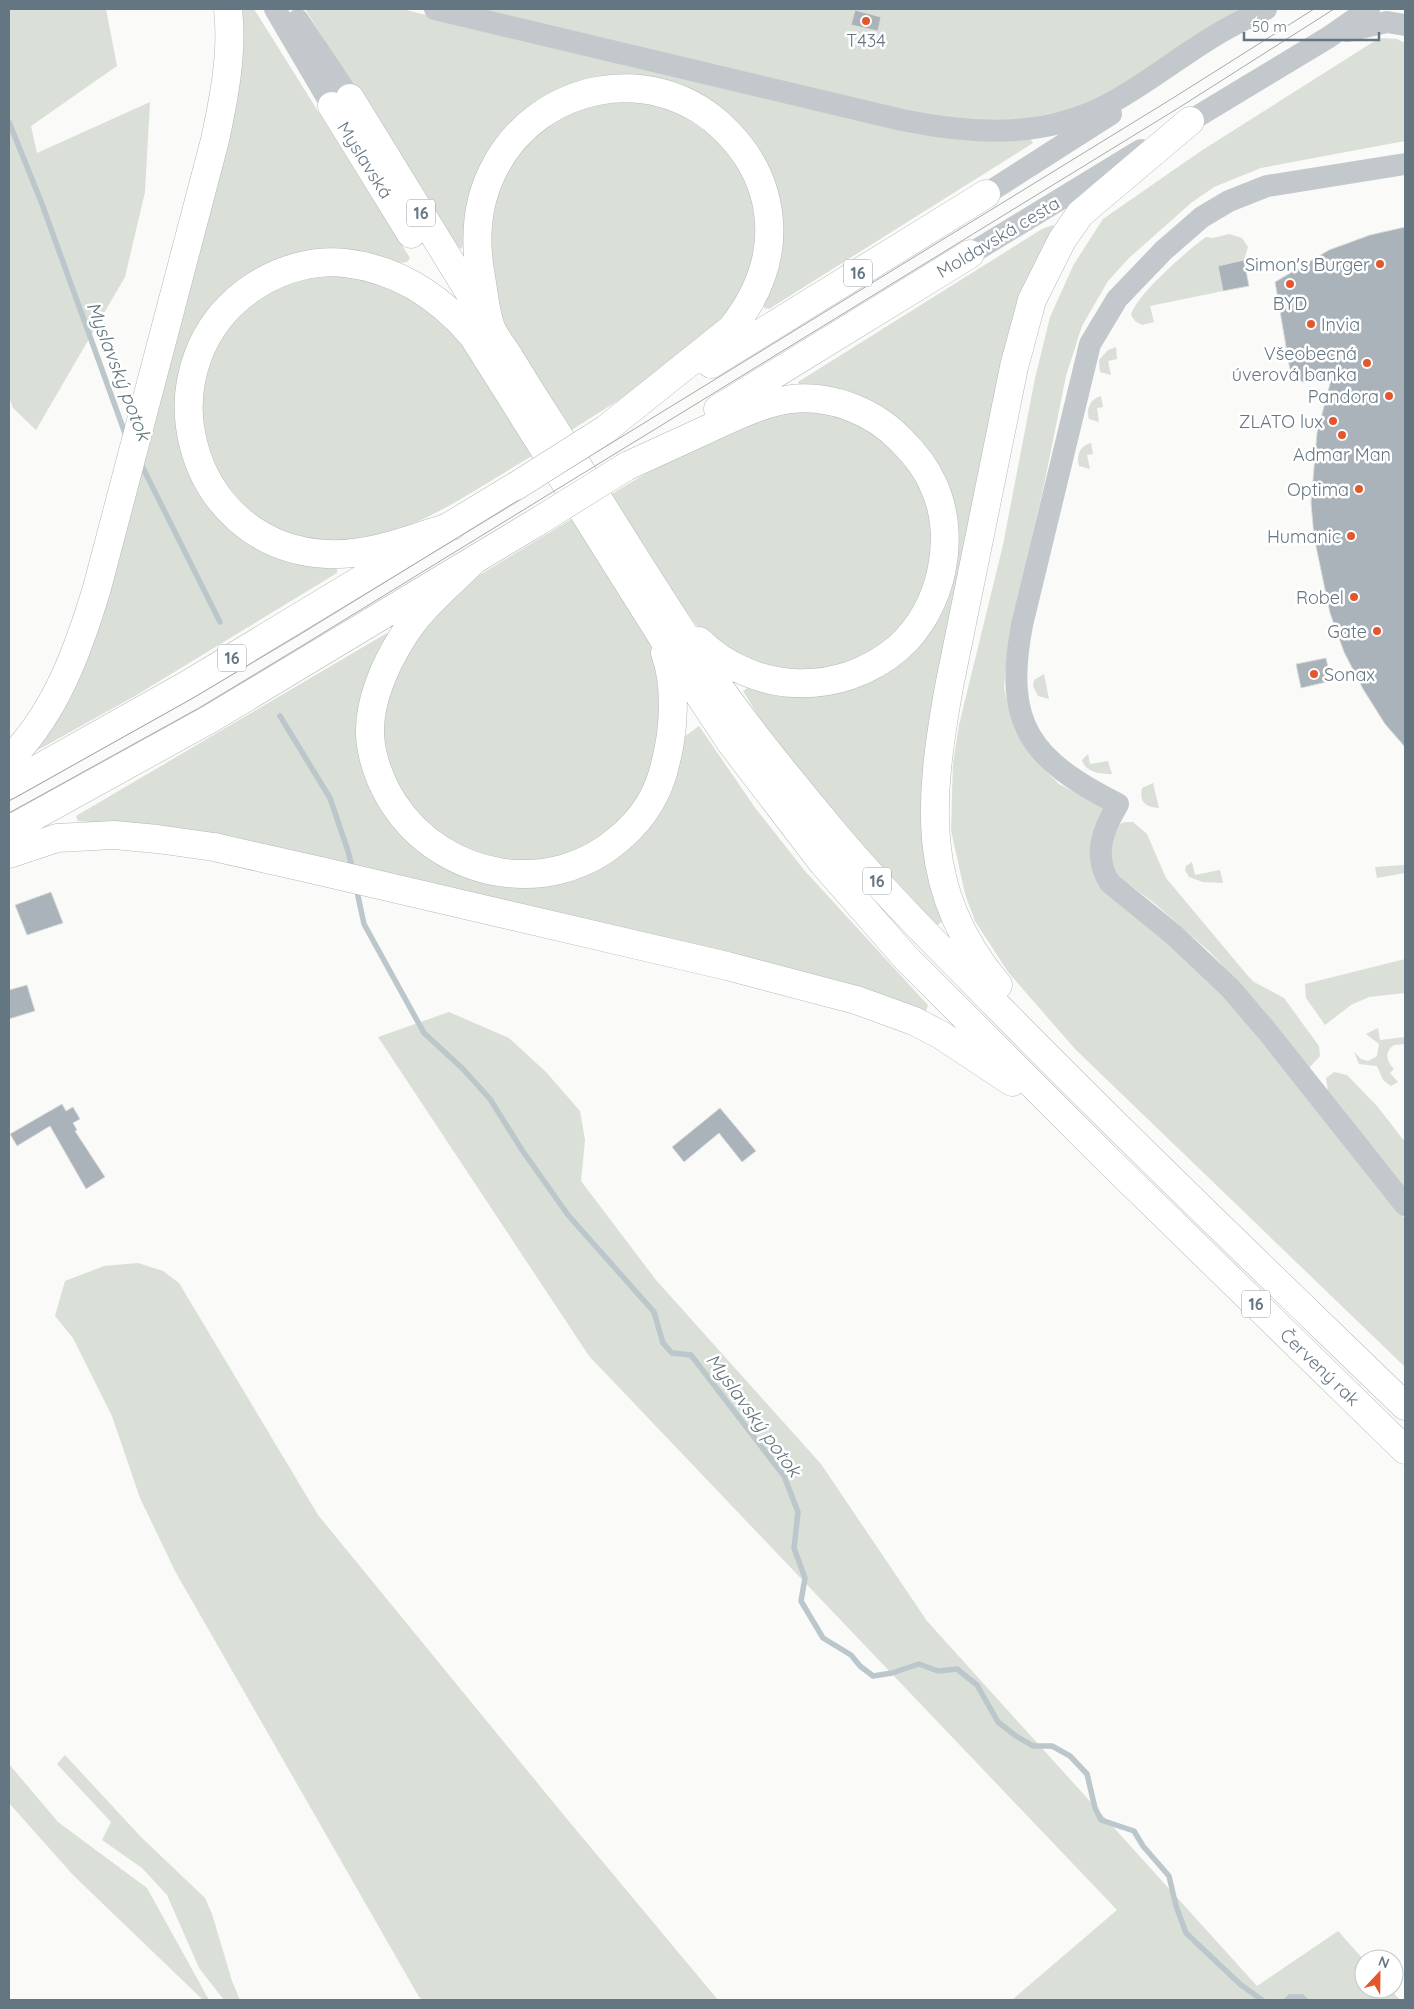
<svg xmlns="http://www.w3.org/2000/svg" width="1414" height="2009" font-family="Quicksand,sans-serif">
	<style>
		.green { fill: #dadfd7 }
		.lines { fill: none; stroke-linecap: round; stroke-linejoin: round }
		.stream { stroke: #bbc7cb; stroke-width: 5.5 }
		.building { fill: #aab3b9; stroke: #dcdcda }
		.highway-casing { stroke: #b4b9bd; stroke-width: 29 }
		.minor { stroke: #c3c8cc; stroke-width: 22 }
		.highway { stroke: #fff; stroke-width: 28 }
		.tram { stroke: #a2aab0; stroke-width: 1 }
		.highway-bridge-casing { stroke: #b4b9bd; stroke-width: 29; stroke-linecap: butt }
		.highway-bridge { stroke: #fff; stroke-width: 28 }
		.poi-dot { fill: #e4572e; stroke: #fff; stroke-width: 2 }
		.labels { text-anchor: middle; dominant-baseline: central; stroke-width: 5; stroke-linejoin: round; paint-order: stroke }
		.shield { fill: #fff; stroke: #939fa8; stroke-width: 1 }
		.shield-label { font-size: 16px; font-weight: bold; fill: #657683 }
		.poi-label { font-size: 18px; fill: #657683; stroke: #fff; text-anchor: end }
		.street-label { font-size: 18px; fill: #657683; stroke: #fff }
		.water-label { font-size: 19px; font-style: italic; fill: #60757c; stroke: #fff }
	</style>
	<rect width="100%" height="100%" fill="#fafaf8"/>
	<path class="green" d="M9 9H106L117 66 31 126 37 153 150 102 145 192 125 277 36 430 13 408 9 397Z
		M239 9H254L410 258 407 262C395 265 379 257 367 254 327 244 293 251 258 270 150 330 151 478 250 544 276 562 307 564 337 568V573L135 696 36 751 48 727Z
		M305 9H402L489 31 1030 138 1033 143 769 309 764 308V304L777 273 782 249 723 111 695 91 667 82 633 76H600L574 84 547 95 523 112 499 136 478 173 462 249 456 246 405 170Z
		M465 9H1245L1099 100 1064 111 1024 119 976 122 948 119 772 82Z
		M1383 38 1397 39 1405 43V141L1261 168 1214 187 1191 203 1129 258 1108 281 1082 326 1066 376 1044 485 1009 636 1004 687 1010 713 1038 763 1059 784 1104 808 1090 845 1205 972 1405 1219V1367L1075 1049 1008 972 975 921 965 894 951 830 953 763 959 725 1003 545 1035 378 1050 317 1074 264 1103 219 1201 151 1373 42Z
		M633 101 658 105 680 114 716 139 744 175 750 190 754 209 756 247 750 276 730 313 649 381 570 431 500 318 490 277 492 214 500 186 511 162 523 147 553 119 594 104Z
		M1053 225 1054 229 961 572 939 908 942 922 937 925 868 851 774 742 743 691 752 685 791 691 929 624 937 472 799 388 798 382 1042 229Z
		M1229 234 1242 238 1248 247 1244 260 1223 291 1150 306 1154 322 1142 325 1135 321 1131 315C1135 296 1189 249 1206 237L1213 238Z
		M323 275 350 276 403 291 451 324 534 455C490 480 428 524 380 535 337 546 282 544 248 510 242 504 237 496 231 490 225 482 216 474 213 466 202 440 198 400 205 373 214 340 248 300 279 286 294 280 308 278 323 275Z
		M1116 347 1117 359 1108 361 1111 375 1100 372 1099 360 1108 350Z
		M1101 396 1103 407 1097 408 1099 422 1089 419C1086 409 1090 399 1101 396Z
		M823 409 871 425 921 481 935 530 924 593 901 631 855 664 781 673 713 641 697 626 675 597 610 495 688 448 759 417Z
		M1091 443 1093 454 1087 455 1090 469 1079 466C1076 455 1080 446 1091 443Z
		M573 518 652 646 659 664 660 745 640 798 612 833 551 861 494 862 426 828 390 775 380 730 394 672 433 613 478 576Z
		M387 633 389 634 362 710 431 858 597 865 684 737 699 726 756 809 805 871 926 1003 928 1005 926 1011 922 1012 101 823 78 821 76 816Z
		M1044 674 1049 699 1038 696 1033 686 1034 680Z
		M1088 754 1090 764 1108 761 1112 774C1100 774 1085 772 1082 760Z
		M1153 783 1159 808C1145 807 1139 802 1142 788Z
		M1125 822H1133L1147 834 1166 878 1248 976 1254 982 1284 998 1319 1046 1320 1056 1309 1068 1261 1007 1210 952 1154 903 1118 876 1108 851 1120 824Z
		M1192 862 1195 875 1220 870 1223 883 1203 882 1189 877 1185 870 1186 866Z
		M1404 865 1405 873 1377 878 1375 867Z
		M1405 959V993L1369 997 1351 1005 1325 1025 1306 998 1305 984Z
		M449 1012 509 1038 546 1072 580 1111 585 1140 581 1181 656 1280 821 1464 927 1621 1257 1986 1338 1931 1364 1960V1989H1390L1400 2000H1012L1117 1910 589 1356 378 1037Z
		M1378 1028 1380 1040 1405 1037V1044L1394 1045C1384 1052 1386 1061 1394 1069L1390 1073 1398 1082 1391 1086 1383 1080 1377 1066 1359 1064 1354 1052 1361 1059 1368 1061 1377 1056 1379 1044 1366 1034Z
		M1334 1072 1347 1075 1377 1106 1405 1142V1191L1328 1091 1326 1078Z
		M138 1263 163 1271 179 1283 318 1515 567 1819 718 2000H423L419 1997 175 1571 140 1498 112 1416 73 1338 55 1316 65 1281 104 1266Z
		M65 1755 141 1837 205 1898 212 1914 232 1981 240 2000H224L199 1968 167 1895 142 1868 102 1840 111 1822 57 1764Z
		M9 1764 58 1822 147 1888 209 2000H203L73 1875 9 1803Z"/>
	<g class="lines">
		<path class="stream" d="M9 122 42 204 126 436
			M140 462 220 622
			M280 716 330 798 348 851 353 871
			M356 887 364 924 424 1033 463 1069 490 1099 522 1150 568 1215 654 1312 663 1343 672 1353 691 1355 784 1476 798 1512 794 1548 805 1578 801 1601 823 1638 851 1655 860 1666 873 1676 892 1673 919 1664 938 1671 957 1669 977 1685 998 1722 1016 1736 1033 1746H1052L1070 1756 1087 1774 1095 1808 1101 1820 1134 1831 1143 1846 1169 1876 1176 1906 1186 1933 1241 1985 1262 2000
			M1287 2000 1290 1997H1302L1305 2000"/>
	</g>
	<path class="building" d="M855 10 881 17 878 31 851 25Z
		M1405 227V747L1385 724 1363 689 1344 652 1330 613 1314 537 1311 503 1317 433 1332 376 1305 383 1297 379 1290 370 1275 282 1329 250 1370 235Z
		M1244 260 1249 286 1223 291 1218 266Z
		M1326 658 1331 681 1301 688 1296 664Z
		M51 892 63 923 27 935 15 905Z
		M27 985 35 1011 9 1019V990Z
		M62 1104 66 1111 73 1107 80 1119 73 1123 77 1130 75 1131 105 1177 86 1189 50 1126 17 1146 10 1134Z
		M720 1108 756 1151 742 1162 719 1133 684 1162 672 1147Z"/>
	<g class="lines">
		<g class="highway-casing">
			<path id="highway" d="M350 98 482 313
				M332 106 411 234
				M711 364 986 194
				M718 409 970 254
				M606 429 731 329C763 289 778 243 764 193 756 165 740 143 719 124 649 62 540 84 496 165 477 199 474 239 481 277 484 293 485 312 491 328 495 337 502 346 508 355 522 378 537 402 552 425 606 511 658 597 715 681 748 729 786 775 824 821 883 893 951 959 1017 1026 1144 1155 1275 1280 1405 1406
				M627 466C655 453 682 441 710 428 736 416 762 403 791 399 832 395 873 411 901 440 913 452 925 466 932 482 958 535 943 608 898 648 839 698 753 694 699 641
				M452 526C411 539 370 556 327 554 184 547 137 359 258 284 284 268 315 260 345 263 397 269 440 297 473 336L690 681 731 743 822 862 906 958 1106 1158 1405 1450
				M474 560C449 585 420 608 402 638 385 665 369 701 370 734 371 758 381 784 394 804 444 880 552 899 621 837 644 817 658 795 665 765 674 731 677 686 665 653
				M9 760C56 712 78 651 97 588L215 140C224 98 233 52 228 9
				M9 785 187 685 516 486
				M9 830 210 719 537 522
				M9 854 57 838 114 835 157 839 214 847 320 871 727 966 856 1000 914 1021 941 1035 1012 1082
				M998 985C919 891 929 800 949 687L1014 367 1032 300 1062 240 1080 214 1190 121"/>
		</g>
		<path class="minor" d="M275 9 332 106
			M435 9 902 120C972 134 1041 139 1107 105 1145 85 1179 57 1216 35 1232 25 1249 17 1266 9
			M298 20 350 98
			M1347 31 1387 22 1405 25
			M1175 130 1329 37 1369 9
			M1405 164 1267 186 1229 201 1202 217 1164 250 1117 299 1090 344 1022 625C1003 725 1031 760 1118 804 1103 830 1092 855 1110 883L1174 935 1230 988 1266 1030 1405 1205
			M986 194 1111 114
			M970 254 1141 150"/>
		<use href="#highway" class="highway"/>
		<path class="tram" d="M9 801 193 698 299 635 1173 98 1314 9
			M9 813 199 708 305 644 1180 107 1334 9"/>
		<g class="highway-bridge-casing">
			<path id="highway-bridge" d="M516 486 606 429
				M537 522 627 466"/>
		</g>
		<use href="#highway-bridge" class="highway-bridge"/>
	</g>
	<g class="poi-dot">
		<circle cx="866" cy="21" r="5"/>
		<circle cx="1380" cy="264" r="5"/>
		<circle cx="1290" cy="284" r="5"/>
		<circle cx="1311" cy="324" r="5"/>
		<circle cx="1367" cy="363" r="5"/>
		<circle cx="1389" cy="396" r="5"/>
		<circle cx="1333" cy="421" r="5"/>
		<circle cx="1342" cy="435" r="5"/>
		<circle cx="1359" cy="489" r="5"/>
		<circle cx="1351" cy="536" r="5"/>
		<circle cx="1354" cy="597" r="5"/>
		<circle cx="1377" cy="631" r="5"/>
		<circle cx="1314" cy="674" r="5"/>
	</g>
	<g class="labels">
		<g class="shield">
			<rect x="407" y="199.5" width="28" height="27" rx="4"/>
			<rect x="844" y="259.5" width="28" height="27" rx="4"/>
			<rect x="218" y="644.5" width="28" height="27" rx="4"/>
			<rect x="863" y="867.5" width="28" height="27" rx="4"/>
			<rect x="1242" y="1290.5" width="28" height="27" rx="4"/>
		</g>
		<g class="shield-label">
			<text x="421" y="213">16</text>
			<text x="858" y="273">16</text>
			<text x="232" y="658">16</text>
			<text x="877" y="881">16</text>
			<text x="1256" y="1304">16</text>
		</g>
		<g class="poi-label">
			<text x="866" y="40" text-anchor="middle">T434</text>
			<text x="1370" y="264">Simon's Burger</text>
			<text x="1290" y="303" text-anchor="middle">BYD</text>
			<text x="1321" y="324" text-anchor="start">Invia</text>
			<text x="1357" y="353">Všeobecná<tspan x="1357" dy="21">úverová banka</tspan></text>
			<text x="1379" y="396">Pandora</text>
			<text x="1323" y="421">ZLATO lux</text>
			<text x="1342" y="454" text-anchor="middle">Admar Man</text>
			<text x="1349" y="489">Optima</text>
			<text x="1341" y="536">Humanic</text>
			<text x="1344" y="597">Robel</text>
			<text x="1367" y="631">Gate</text>
			<text x="1324" y="674" text-anchor="start">Sonax</text>
		</g>
		<g class="street-label">
			<text transform="translate(365 160) rotate(58)">Myslavská</text>
			<text transform="translate(998 237) rotate(-31)">Moldavská cesta</text>
			<text transform="translate(1320 1367) rotate(44)">Červený rak</text>
		</g>
		<g class="water-label">
			<text transform="translate(119 371) rotate(69)">Myslavský potok</text>
			<text transform="translate(754 1415) rotate(54)">Myslavský potok</text>
		</g>
	</g>
	<rect width="1414" height="2009" fill="none" stroke="#657683" stroke-width="20"/>
	<g transform="translate(1379 1974) rotate(22)"><circle r="24" fill="#ffffff" stroke="#c1c8cd"/>
	<path d="M0-4L9 19L0 12L-9 19Z" fill="#e4572e"/>
	<text y="-8" font-size="14" font-weight="bold" text-anchor="middle" fill="#657683">N</text>
	</g>
	<path d="M1244 32v8h135v-8" fill="none" stroke="#657683" stroke-width="2.5"/>
	<text x="1252" y="32" font-size="15" fill="#657683" stroke="#ffffff" stroke-width="4" paint-order="stroke">50 m</text>
</svg>
